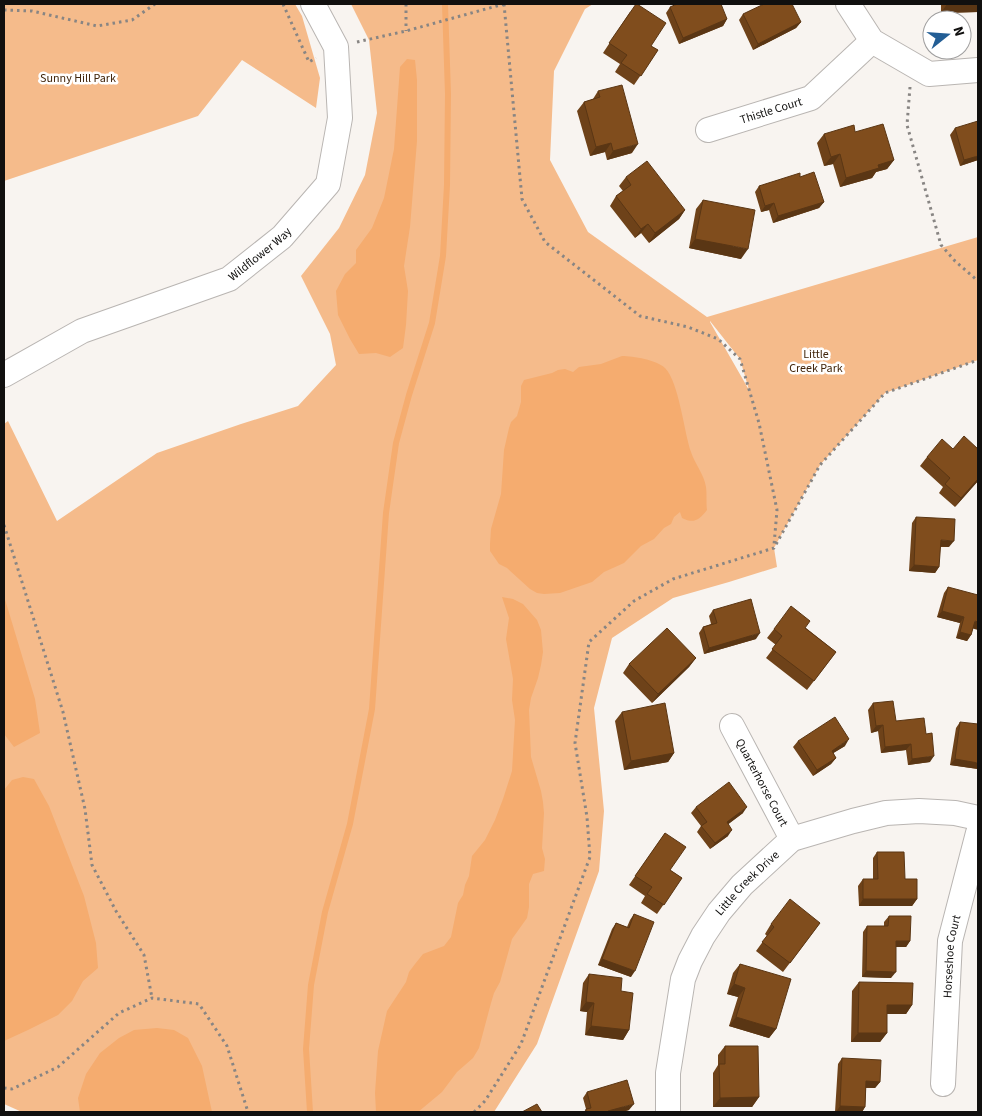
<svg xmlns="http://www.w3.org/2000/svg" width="982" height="1116" font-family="'Source Sans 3',sans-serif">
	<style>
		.green { fill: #f5bb8b; fill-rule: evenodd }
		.water { fill: #f5ac6f }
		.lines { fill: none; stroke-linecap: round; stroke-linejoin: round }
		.stream { stroke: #f5ac6f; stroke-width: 6 }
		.minor-casing { stroke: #b9b5b2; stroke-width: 26 }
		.path { stroke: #888583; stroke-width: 3; stroke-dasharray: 2.5 4; stroke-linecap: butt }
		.minor { stroke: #fff; stroke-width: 24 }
		.wall { fill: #6e4219 }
		.shaded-wall { fill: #5a3614 }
		.building { fill: #804d1d; stroke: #5a3614 }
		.labels { text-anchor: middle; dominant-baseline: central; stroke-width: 5; stroke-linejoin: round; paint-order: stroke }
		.park-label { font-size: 12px; fill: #41250a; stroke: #fff }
		.street-label { font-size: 12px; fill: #11100f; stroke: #fff }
	</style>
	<rect width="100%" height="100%" fill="#f8f4f0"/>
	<path class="green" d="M4 4H295L302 16 320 78 316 108 242 60 198 116 4 181Z
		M351 4H593L585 9 554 71 550 160 588 232 707 317 978 237V360L885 393 820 465 774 548 777 567 729 582 673 598 612 638 594 708 604 811 599 871 537 1044 494 1112H22L4 1104V424L8 421 57 521 157 453 241 424 298 406 336 365 330 334 301 276 339 228 365 175 377 113 369 40ZM710 321 740 359 749 390 710 322Z"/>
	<path class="water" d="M407 59 415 60 417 80V141L410 227 404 266 408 291 406 325 403 348 390 357 376 353 359 354 350 339 338 315 336 291 345 274 356 263V250L372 228 384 198 394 149 400 67Z
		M622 356C633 356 657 360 665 368 679 382 684 432 691 452 695 464 704 474 706 487 707 494 706 503 707 510 699 520 694 524 682 518L680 512 674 517 671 524 664 528 654 539 641 546 624 563 604 572 592 582 560 593 544 594 537 593 530 589 507 568 499 564 490 551V544L491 529 501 494 504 450 509 428 511 422 517 416 521 402V386L524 380 552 373 558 370 565 369 573 372 579 367 601 364Z
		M4 596 35 699 40 733 14 747 4 734Z
		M502 597 513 599 523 604 537 620 541 630 543 652 541 665 538 678 531 698 529 710 531 757 541 791 543 802 544 813 542 848 545 859 544 871 533 874 529 884V907L527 918 512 939 500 982 494 993 491 1003 479 1048 473 1058 457 1072 442 1092 418 1112H376L375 1093 378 1051 387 1011 406 982 409 972 415 964 423 954 444 946 451 937 458 903 463 895 465 885 469 876 472 856 485 840 495 820 503 799 512 771 515 720 512 700 513 679 506 639 509 618Z
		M23 777 34 779 49 806 84 896 96 943 98 968 83 981 72 1001 58 1015 28 1030 4 1041V790L12 780Z
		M157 1028 174 1030 188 1038 202 1066 212 1112H80L78 1098 86 1074 100 1053 119 1038 134 1030Z"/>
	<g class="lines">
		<path class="stream" d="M310 1112 306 1049 311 985 325 912 350 824 372 709 386 513 396 443 409 395 432 323 443 256 447 185 448 94 445 4"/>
		<g class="minor-casing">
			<g id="minor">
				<path d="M848 4 872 41 929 74 978 70"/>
				<path id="s1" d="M708 130 811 98 872 41"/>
				<path id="s2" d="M4 375 82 331 229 279 282 237 328 184 340 118 336 47 313 4"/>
				<path id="s3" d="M732 726 792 839"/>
				<path id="s4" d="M943 1084 950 941 978 833"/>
				<path id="s5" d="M668 1112V1073L683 979 690 961 703 936 719 912 742 885 792 839 853 821 886 813 919 811 955 813 978 818"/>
			</g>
		</g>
		<path class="path" d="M283 4 309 62 316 58
			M406 4V31
			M504 4 522 199 545 242 640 316 688 327 718 339 740 359 759 423 777 510 774 545
			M4 10 32 11 97 26 132 20 155 4
			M357 42 406 31 504 4
			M910 87 907 125 941 245 955 261 978 281
			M4 525 63 712 85 809 92 865 116 911 144 955 152 998
			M4 1088 12 1089 58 1067 119 1013 152 998 199 1004 227 1046 248 1112
			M474 1112 485 1101 521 1044 590 857 587 817 575 743 589 642 634 601 673 579 774 548 820 465 885 393 978 360"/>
		<use href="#minor" class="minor"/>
	</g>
	<path class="wall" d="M941 4H978V12L941 13Z
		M670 7 727 19 723 26 679 44 666 13Z
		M630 12 651 46 658 50 634 85 615 72 620 64 603 53Z
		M743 14 801 22 796 28 753 50 739 20Z
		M598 91 632 153 607 160 605 152 590 156 577 111 584 102 593 99Z
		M955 128 978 160 960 166 950 135Z
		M855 132 894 160 887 169 876 172 872 178 840 187 833 164 824 166 817 143 824 134Z
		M626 177 685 210 679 219 649 243 641 233 635 238 610 206 616 196 623 191 619 186Z
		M800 177 824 202 819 208 773 223 769 210 761 212 755 192 759 186Z
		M703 200 741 259 689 248 696 209Z
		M953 449H978V481L955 507 939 493 943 487 920 466 927 457Z
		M916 517 949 547H940L939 567 935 573 909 571 912 523Z
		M948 587 973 628 971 635 967 641 956 638 960 623 937 617 944 593Z
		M713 610 756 639 704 654 699 633 703 627 711 624 709 616Z
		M806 628 836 652 807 690 766 658 776 645 767 638 774 629Z
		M696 658 689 667 652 703 623 673 629 664Z
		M873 703 896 721 930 762 908 765 906 750 881 753 878 731 871 733 868 710Z
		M622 712 674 753 668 762 624 770 615 721Z
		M960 722 978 769 950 765 956 728Z
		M798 741 845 746 833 753 836 758 831 764 813 776 793 747Z
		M696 807 743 813 728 824V836L710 849 697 832 701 826 691 813Z
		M665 833 670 870 682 878 657 914 641 903 645 896 629 885Z
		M877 852 905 879 917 899 912 906H859L858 886 863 879H873V858Z
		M634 914 631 977 598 965 612 929 616 923 627 927 630 920Z
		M889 916 910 941 906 947H896L891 978 862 977 863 932 867 926H884V922Z
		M820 923 783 972 756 951 767 936 765 934 771 924Z
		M740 964 776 1029 769 1038 729 1026 738 997 727 994 733 973Z
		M589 974 621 991 629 1030 623 1040 585 1035 587 1012 580 1011 583 983Z
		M859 982 912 1005 906 1014H887V1033L880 1042H851L852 991Z
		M725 1046 759 1097 752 1107H713V1073L718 1065V1055Z
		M842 1058 880 1082 875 1088H866L865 1107 862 1112H835L838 1064Z
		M587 1092 629 1110 622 1112H584L586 1109 583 1098Z"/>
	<path class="shaded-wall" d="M947 4H978V12L941 13Z
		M727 19 723 26 679 44 683 38Z
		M801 22 796 28 753 50 758 44Z
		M611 143 605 152 590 156 596 147Z
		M638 144 632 153 607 160 613 151Z
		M840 154 833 164 824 166 831 157Z
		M978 156V160L960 166 964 160Z
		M894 160 887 169 876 172 872 178 840 187 846 178 878 165Z
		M824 202 819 208 773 223 778 216Z
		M774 203 769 210 761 212 765 206Z
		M685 210 679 219 649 243 655 233Z
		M648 224 641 233 635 238 641 229Z
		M695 239 748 249 741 259 689 248Z
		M978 479V481L955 507 961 498Z
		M941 540 954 541 949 547 936 546Z
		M914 565 939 567 935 573 909 571Z
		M942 611 964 617 960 623 937 617Z
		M975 621 978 622V630L971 628Z
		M960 632 971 635 967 641 956 638Z
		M760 633 756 639 704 654 709 648Z
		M696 658 689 667 652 703 658 694Z
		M883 725 878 731 871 733 876 726Z
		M849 739 845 746 827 757 832 751Z
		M911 744 906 750 881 753 885 747Z
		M674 753 668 762 624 770 631 761Z
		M934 756 930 762 908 765 912 759Z
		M836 758 831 764 813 776 817 770Z
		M955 759 978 763V769L950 765Z
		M747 807 743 813 722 829 727 822Z
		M732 830 728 836 710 849 715 843Z
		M863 899H917L912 906H859Z
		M896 941H910L906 947H892Z
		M602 959 635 971 631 977 598 965Z
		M866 971 896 972 891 978 862 977Z
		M734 984 745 988 738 997 727 994Z
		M586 1002 594 1003 587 1012 580 1011Z
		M887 1005H912L906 1014H881Z
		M736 1017 776 1029 769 1038 729 1026Z
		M591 1026 629 1030 623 1040 585 1035Z
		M858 1033H887L880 1042H851Z
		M866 1081 880 1082 875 1088 862 1087Z
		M759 1097 752 1107H713L720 1098Z
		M634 1104 629 1110 622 1112H608V1111Z
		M840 1106 865 1107 862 1112H836Z"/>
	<path class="building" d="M636 4H637L666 23 651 46 658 50 641 76 621 63 627 55 609 43Z
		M677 4H721L727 19 683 38 670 7Z
		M764 4H792L801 22 758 44 743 14Z
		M622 85 638 144 613 151 611 143 596 147 584 102 600 97 598 91Z
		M978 121V156L964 160 955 128Z
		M883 124 894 160 878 165 879 168 846 178 840 154 831 157 824 134 854 125 855 132Z
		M647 161 685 210 655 233 648 224 641 229 616 196 631 185 626 177Z
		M814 172 824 202 778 216 774 203 765 206 759 186 800 173V177Z
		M703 200 755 210 748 249 695 239Z
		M964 436 978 449V479L961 498 945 484 950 478 927 457 942 439 953 449Z
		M916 517 955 519 954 541 941 540 939 567 914 565Z
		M948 587 978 595V622L975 621 971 635 960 632 964 617 942 611Z
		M751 599 760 633 709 648 703 627 717 623 713 610Z
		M791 606 810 621 805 628 836 652 814 681 772 649 782 636 774 629Z
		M667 628 696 658 658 694 629 664Z
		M893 701 896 721 924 718 926 734 932 733 934 756 912 759 911 744 885 747 883 725 876 726 873 703Z
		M665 703 674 753 631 761 622 712Z
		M835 717 849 739 832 751 836 758 817 770 798 741Z
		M960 722 978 724V763L955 759Z
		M729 782 747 807 727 822 732 830 715 843 701 826 707 822 696 807Z
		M665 833 686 847 670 870 682 878 664 905 647 894 652 887 635 876Z
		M877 852H904L905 879H917V899H863V879H878Z
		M790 899 820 923 790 963 762 942 774 927 771 924Z
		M634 914 654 922 635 971 602 959 616 923 629 928Z
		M889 916H911L910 941H896V972L866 971 867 926H888Z
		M740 964 791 979 776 1029 736 1017 745 988 734 984Z
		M589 974 622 978 621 991 633 993 629 1030 591 1026 594 1003 586 1002Z
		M859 982 913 983 912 1005H887V1033H858Z
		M725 1046H758L759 1097 720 1098 719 1064H725Z
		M842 1058 881 1060 880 1082 866 1081 865 1107 840 1106Z
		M627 1080 634 1104 608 1111 609 1112H586V1109L591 1108 587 1092Z
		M537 1104 542 1112H522Z"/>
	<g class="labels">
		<g class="park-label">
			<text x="78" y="78">Sunny Hill Park</text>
			<text x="816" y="354">Little<tspan x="816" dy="14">Creek Park</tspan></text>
		</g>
		<g class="street-label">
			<text stroke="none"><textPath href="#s1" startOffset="66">Thistle Court</textPath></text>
			<text stroke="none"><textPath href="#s2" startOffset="285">Wildflower Way</textPath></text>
			<text stroke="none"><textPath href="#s3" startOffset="64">Quarterhorse Court</textPath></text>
			<text stroke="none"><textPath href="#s5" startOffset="251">Little Creek Drive</textPath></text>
			<text stroke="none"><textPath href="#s4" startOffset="128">Horseshoe Court</textPath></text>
		</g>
	</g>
	<rect width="982" height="1116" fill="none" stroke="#11100f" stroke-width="10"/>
	<g transform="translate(947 35) rotate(73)"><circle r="24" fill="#ffffff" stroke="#a09f9f"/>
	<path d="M0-4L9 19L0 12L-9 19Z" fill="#235e95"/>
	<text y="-8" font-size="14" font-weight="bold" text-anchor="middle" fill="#11100f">N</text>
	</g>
</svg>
